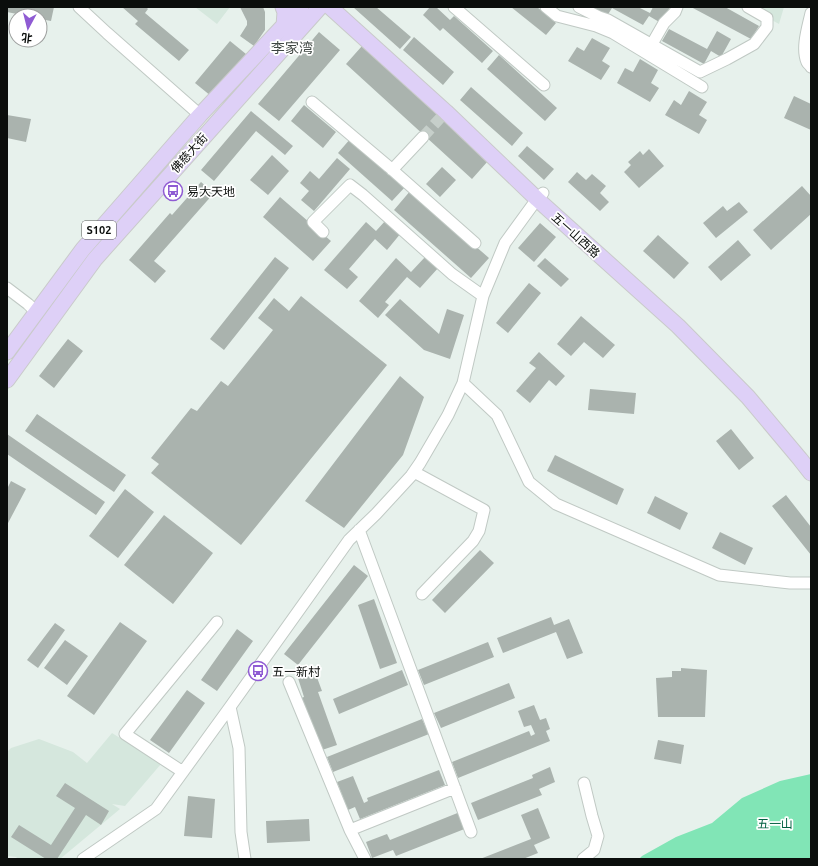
<svg xmlns="http://www.w3.org/2000/svg" width="818" height="866" font-family="Ubuntu,'Noto Sans SC',sans-serif">
	<style>
		.built { fill: #d5e7dd }
		.green { fill: #81e5b6 }
		.building { fill: #aab3ae }
		.lines { fill: none; stroke-linecap: round; stroke-linejoin: round }
		.minor-tunnel { stroke: #c6cfca; stroke-width: 11; stroke-dasharray: 11 5.5; stroke-linecap: butt }
		.minor-casing { stroke: #c0c9c4; stroke-width: 13 }
		.major-casing { stroke: #c9caca; stroke-width: 17 }
		.minor { stroke: #fff; stroke-width: 11 }
		.major { stroke: #ded0f7; stroke-width: 15 }
		.labels { text-anchor: middle; dominant-baseline: central; stroke-width: 3.5; stroke-linejoin: round; paint-order: stroke }
		.shield { fill: #fff; stroke: #545655; stroke-width: 1 }
		.shield-label { font-size: 11px; font-weight: bold; fill: #0b0e0c }
		.street-label { font-size: 12px; fill: #0b0e0c; stroke: #fff }
		.poi-label { font-size: 12px; fill: #0b0e0c; stroke: #fff; text-anchor: start }
		.park-label { font-size: 12px; fill: #006040; stroke: #fff }
		.quarter-label { font-size: 14px; fill: #404844; stroke: #fff }
	</style>
	<rect width="100%" height="100%" fill="#e7f1ec"/>
	<path class="built" d="M195 7H230L217 24Z
		M748 7H784L779 24Z
		M112 733 161 764 125 806 112 804 120 809 60 859H18L16 857 7 856V752L11 748 39 739 73 752 87 763Z"/>
	<path class="green" d="M811 774V859H639L642 856 676 837 712 823 742 798 780 781Z"/>
	<path class="building" d="M7 7H54L51 21 40 19V16H27L7 12Z
		M122 7H146L148 9 145 13 189 50 179 61 135 24 138 21Z
		M240 7H263L265 12V30L254 46 240 36 247 25V21Z
		M353 7H376L411 37 400 49Z
		M430 7H436L450 20 454 16 493 51 482 63 443 28 440 31 423 15Z
		M511 7H537L556 23 546 35Z
		M590 7H638L650 13 653 7H670L661 23 649 16 643 25 612 8 607 16Z
		M691 7H725L759 26 751 39Z
		M669 29 707 49 717 31 731 39 721 57 711 51 704 64 662 41Z
		M319 32 340 50 279 121 258 104Z
		M414 37 454 72 443 85 403 50Z
		M592 38 610 48 602 61 610 66 601 80 568 61 577 47 584 51Z
		M230 41 246 54 211 96 195 83Z
		M362 46 488 161 472 179 346 64Z
		M499 55 557 108 545 121 487 69Z
		M640 59 658 70 651 83 659 88 650 102 617 83 625 68 633 72Z
		M471 87 523 133 512 146 460 100Z
		M689 91 707 102 699 115 707 120 699 134 665 115 674 100 681 105Z
		M794 96 811 104V130L784 118Z
		M304 105 336 132 323 148 291 121Z
		M251 111 293 146 285 155 256 131 214 181 201 170Z
		M7 115 31 119 26 142 7 138Z
		M351 138 406 186 392 201 338 153Z
		M527 146 554 169 544 180 518 156Z
		M649 149 664 166 639 188 624 172 631 165 628 162 640 151 643 155Z
		M272 155 289 171 268 195 250 180Z
		M337 158 350 169 314 211 301 200 309 191 300 183 310 171 319 179Z
		M442 167 456 180 440 197 426 184Z
		M577 172 586 180 592 174 606 186 600 193 609 202 600 211 568 182Z
		M201 182 214 193 154 261 166 271 155 283 129 260 170 213 172 215Z
		M802 186 811 196V214L771 250 753 230Z
		M411 190 489 258 471 278 394 210Z
		M280 197 331 241 313 261 263 217Z
		M739 202 748 212 716 238 703 223 723 206 727 211Z
		M386 220 401 233 387 250 375 239 349 269 358 277 347 289 324 270 366 222 376 231Z
		M540 223 556 237 534 262 518 248Z
		M658 235 689 263 674 279 643 251Z
		M738 240 751 255 721 281 708 267Z
		M426 256 439 267 420 288 407 277 385 302 389 305 378 318 359 301 396 258 411 272Z
		M275 257 289 268 224 350 210 339Z
		M545 258 569 279 561 287 537 266Z
		M529 283 541 293 508 333 496 323Z
		M301 296 387 365 241 545 151 473 159 464 151 458 191 408 197 411 221 381 228 386 273 330 258 318 274 298 289 311Z
		M400 299 439 334 447 309 464 315 450 359 424 350 385 315Z
		M581 316 615 345 603 358 584 342 571 356 557 344Z
		M68 339 83 351 54 388 39 376Z
		M539 352 565 376 556 386 549 380 530 403 516 391 536 368 529 363Z
		M400 376 424 397 403 455 344 528 305 501Z
		M590 389 636 393 634 414 588 410Z
		M37 414 126 475 114 492 25 431Z
		M731 429 754 458 739 470 716 441Z
		M7 434 105 502 96 515 7 454Z
		M555 455 624 489 617 505 547 471Z
		M11 481 26 489 7 525V489Z
		M125 489 154 512 118 558 89 536Z
		M786 495 811 527V555L772 506Z
		M655 496 688 513 680 530 647 513Z
		M164 515 213 553 173 604 124 565Z
		M720 532 753 548 745 565 712 548Z
		M480 550 494 563 445 613 432 600Z
		M354 565 368 576 298 665 284 654Z
		M374 599 397 663 380 669 358 605Z
		M551 617 554 625 569 619 583 653 567 659 556 632 503 653 497 638Z
		M120 622 147 641 94 715 67 696Z
		M55 623 65 630 38 668 27 660Z
		M237 629 253 641 217 691 201 680Z
		M65 640 88 656 67 685 44 668Z
		M488 642 494 657 424 685 418 670Z
		M681 668 707 670 705 717H658L656 678 672 677V671H681Z
		M402 670 408 685 339 714 333 699Z
		M315 672 322 691 318 692 337 745 319 751 301 698 304 697 298 678Z
		M509 683 515 698 441 728 434 713Z
		M187 690 205 703 169 753 150 740Z
		M534 705 540 720 546 718 550 729 546 731 550 741 458 778 452 762 529 731 531 736 535 734 531 725 524 727 518 711Z
		M422 719 429 734 333 772 327 757Z
		M658 740 684 745 681 764 654 759Z
		M550 767 555 782 539 789 542 795 478 820 471 803 533 778 532 775Z
		M439 770 445 785 360 819 355 807 348 810 337 782 353 776 364 803 368 801 367 798Z
		M65 783 109 811 101 825 86 815 57 859H46L11 837 19 825 51 845 75 808 56 796Z
		M188 796 215 799 212 838 184 836Z
		M538 808 550 838 534 845 538 853 523 859H480L531 839 521 815Z
		M460 812 467 828 396 856 393 850 372 858 366 842 387 834 390 840Z
		M309 819 310 841 267 843 266 821Z"/>
	<g class="lines">
		<path class="minor-tunnel" d="M423 137 442 116"/>
		<g class="minor-casing">
			<path id="minor" d="M79 7 107 33 200 115
				M454 7 544 85
				M546 7 557 16 596 26 613 33 702 87
				M579 7 599 17 608 20 700 72 727 59 754 44 767 27V18L748 7
				M811 13C808 27 801 48 807 62 808 64 810 65 811 67
				M652 44 664 23 675 12 677 7
				M312 102 389 167 475 243
				M392 170 423 137
				M323 232 313 222 350 185 363 195 452 274 483 296
				M7 288 28 304 36 312
				M463 383 497 415 529 482 556 504 719 575 790 583H811
				M414 472 484 510 479 531 473 541 422 594
				M359 530 471 832
				M289 682 350 830 365 859
				M230 707 239 748 241 832 245 859
				M183 772 125 734 217 622
				M350 830 455 788
				M83 859 156 809 230 707 349 540 376 514 411 476 420 463 448 415 463 383 483 296 505 243 537 199 543 193
				M583 859 594 850 598 836 592 816 584 783"/>
		</g>
		<g class="major-casing">
			<path id="major" d="M283 7 285 12 284 26
				M330 7 446 112 537 199 678 326 748 397 800 459 811 473
				M7 352 83 249 200 115 301 7
				M7 380 95 259 320 7"/>
		</g>
		<use href="#minor" class="minor"/>
		<use href="#major" class="major"/>
	</g>
	<defs>
		<g id="bus-ring" transform="scale(1)"><circle r="9.5" fill="#fff" stroke="#8f5bd3" stroke-width="1.5"/><path d="M-5-6H5V4H4V6H2V4H-2V6H-4V4H-5ZM-3.5-4V0h7V-4ZM-3.5 1.2v1.5H-2V1.2ZM2 1.2v1.5H3.5V1.2Z" fill="#8f5bd3"/></g>
	</defs>
	<g fill-rule="evenodd">
		<use href="#bus-ring" x="173" y="191"/>
		<use href="#bus-ring" x="258" y="671"/>
	</g>
	<g class="labels">
		<rect class="shield" x="82" y="221" width="34" height="18" rx="3"/>
		<g class="shield-label">
			<text x="99" y="230">S102</text>
		</g>
		<g class="street-label">
			<text transform="translate(189 153) rotate(-48)">佛慈大街</text>
			<text transform="translate(576 235) rotate(42)">五一山西路</text>
		</g>
		<g class="poi-label">
			<text x="187" y="191">易大天地</text>
			<text x="272" y="671">五一新村</text>
		</g>
		<g class="park-label">
			<text x="775" y="823">五一山</text>
		</g>
		<g class="quarter-label">
			<text x="292" y="48">李家湾</text>
		</g>
	</g>
	<rect width="818" height="866" fill="none" stroke="#0b0e0c" stroke-width="16"/>
	<g transform="translate(28 28) rotate(187)"><circle r="19" fill="#ffffff" stroke="#9d9f9e"/>
	<path d="M0-3L7 15L0 10L-7 15Z" fill="#8f5bd3"/>
	<text y="-6" font-size="11" font-weight="bold" text-anchor="middle" fill="#0b0e0c">北</text>
	</g>
</svg>
